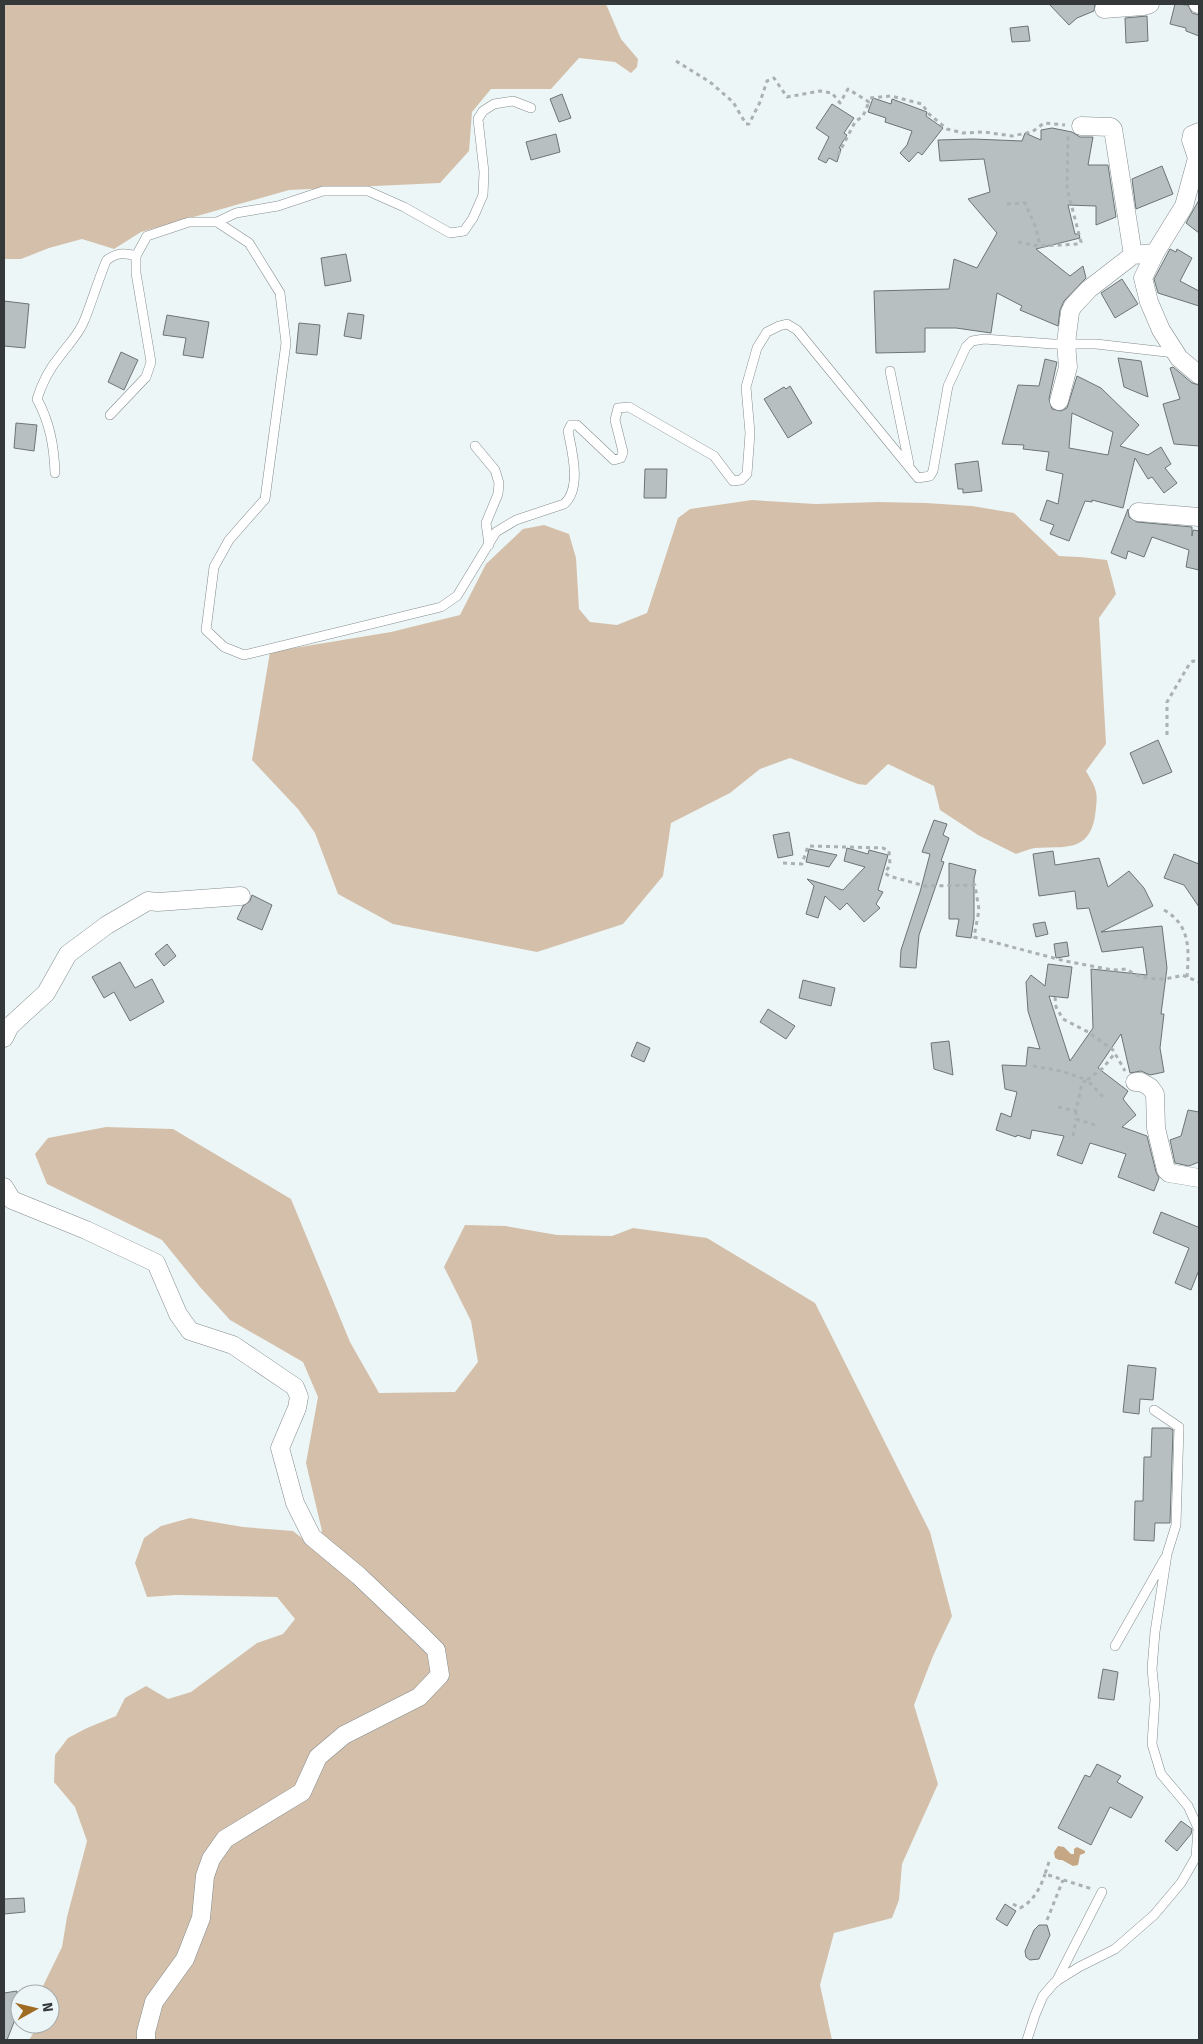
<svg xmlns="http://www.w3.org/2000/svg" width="1203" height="2044" font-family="'Fira Sans',sans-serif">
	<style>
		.green { fill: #d4c0aa }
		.water { fill: #c5a785 }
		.building { fill: #b7bfc0; stroke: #6d7475; fill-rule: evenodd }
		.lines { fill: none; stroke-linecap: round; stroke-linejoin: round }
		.lane-casing { stroke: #858c8e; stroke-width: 10 }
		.street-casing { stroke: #858c8e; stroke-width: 19 }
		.path { stroke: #aab1b2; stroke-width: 3; stroke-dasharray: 4 4; stroke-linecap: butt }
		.lane { stroke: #fff; stroke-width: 9 }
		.street { stroke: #fff; stroke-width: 18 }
	</style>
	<rect width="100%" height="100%" fill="#edf6f7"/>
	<path class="green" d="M4 4H606L621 39 638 59 637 67 631 73 615 62 579 58 551 89H491L472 112 469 151 440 183 289 190 141 232 114 249 82 239 49 248 21 259H4Z
		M752 500 816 504 878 502 926 503 972 506 1014 513 1059 556 1080 557 1107 560 1116 594 1099 618 1106 744 1086 771C1098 791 1098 793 1095 816 1089 853 1064 846 1035 848 1029 849 1022 852 1016 854L978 835 940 810 934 786 888 764 866 785 858 784 790 758 760 769 730 793 671 823 663 876 623 924 537 952 393 924 338 894 315 833 298 809 252 760 270 652 391 632 460 615 486 564 523 529 544 525 569 534 576 558 579 609 590 622 617 625 647 613 678 518 690 509Z
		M106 1127 173 1129 291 1199 350 1342 379 1393 455 1392 478 1362 471 1321 444 1267 465 1225 505 1226 557 1235 612 1236 633 1228 707 1238 815 1303 930 1532 952 1616 933 1656 914 1705 938 1784 902 1864 899 1900 892 1918 834 1933 820 1985 832 2040H29L39 2024H50V1994H41V1990L62 1947 67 1917 87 1841 75 1807 54 1782 55 1755 68 1738 87 1728 116 1716 125 1698 146 1686 168 1699 191 1692 257 1643 283 1634 295 1619 277 1597 176 1595 147 1597 135 1563 144 1538 161 1526 190 1518 243 1527 293 1531 313 1547 322 1531 306 1463 318 1397 303 1362 230 1320 200 1287 162 1240 47 1184 35 1154 48 1138Z"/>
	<path class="water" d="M1058 1846 1064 1847 1071 1854H1074V1849L1077 1847 1085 1851V1853L1080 1855 1078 1865 1073 1866 1062 1860H1059L1055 1858 1054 1852Z"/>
	<path class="building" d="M1049 4H1095L1094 11 1077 18 1069 25Z
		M1175 4 1188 5 1192 13 1199 15V36L1186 31V28L1170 24Z
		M1147 16 1148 41 1126 43 1125 18Z
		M1028 26 1030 41 1012 42 1010 28Z
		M562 94 571 118 559 122 550 99Z
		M873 98 891 104 892 99 927 112 926 116 943 128 922 155 918 152 909 162 900 153 907 145 912 131 885 122 886 118 868 112Z
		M832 104 854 118 844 133 847 135 839 148 841 149 837 162 829 158 826 163 818 159 829 137 816 128Z
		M1052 128 1072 132 1080 137H1093L1088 165H1108L1116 217 1096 225V206L1068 205 1075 234H1079L1080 238 1036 249 1070 276 1083 266 1086 278 1064 301 1060 310 1058 326 1020 310 1022 306 997 293 991 333 956 328H925V352L876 353 874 291 949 289 954 259 977 268 997 233 968 199 990 192 984 159 940 161 938 140 973 139 1022 141 1025 133 1041 140V130Z
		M556 134 560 152 531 160 526 142Z
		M1162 166 1173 194 1136 209 1132 179Z
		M1199 200V233L1186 223Z
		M1170 249 1176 252 1177 249 1192 258 1180 281 1199 291V306L1158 293 1154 279Z
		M346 254 351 281 325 286 321 258Z
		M1122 279 1138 304 1115 318 1101 293Z
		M4 301 29 304 25 348 4 346Z
		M348 313 364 315 361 339 344 336Z
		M167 315 209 322 203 358 183 355 186 338 163 335Z
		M299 323 320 325 317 355 296 353Z
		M121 352 138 360 124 390 108 382Z
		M1118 358 1141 361 1148 397 1124 387Z
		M1045 359 1057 362 1049 399 1052 409 1061 411 1067 408 1077 376 1101 388 1139 425 1120 446 1148 455 1161 447 1171 464 1165 468 1177 483 1164 493 1152 477 1148 479 1135 458 1123 508 1092 500V502L1085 501 1069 541 1050 534 1054 525 1040 520 1047 500 1058 504 1063 474 1046 470 1049 452 1023 449 1024 445 1002 444 1018 385 1039 386ZM1072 413 1113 432 1108 455 1069 448Z
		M1173 367 1192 383 1199 385V446L1174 444 1163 404 1180 399 1170 368Z
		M790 386 812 423 788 438 764 399 784 387 786 389Z
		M16 423 37 425 34 451 14 448Z
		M978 461 982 491 963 493V489H958L955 464Z
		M645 469H667L666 498H644Z
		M1128 509 1129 517 1137 522 1192 527V536L1193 530 1199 531V570L1186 567 1189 550 1152 537 1144 557 1128 551 1126 559 1111 553Z
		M1158 740 1172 772 1143 784 1130 753Z
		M934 820 947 824 943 835 949 838 941 861 944 862 919 935 916 968 900 967 901 950 920 892 930 854 922 852Z
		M789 832 793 855 778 858 773 835Z
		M847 848 868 854 869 850 888 855 878 890 883 892 876 904 880 908 864 922 847 903 840 910 825 896 818 918 806 914 814 886 807 879 843 890 865 867 844 861Z
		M809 849 837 855 829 867 806 862Z
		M1053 851 1055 865 1099 858 1108 887 1129 871 1144 888 1153 906 1101 932 1162 926 1167 968 1161 1014H1164L1160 1048 1164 1072 1150 1075 1141 1071 1130 1073 1121 1034 1098 1068 1128 1091 1123 1099 1136 1115 1122 1127 1147 1136 1156 1172 1159 1178 1154 1191 1118 1177 1126 1154 1090 1143 1082 1164 1057 1155 1064 1136 1032 1130 1030 1139 1017 1135 1016 1137 996 1130 1001 1113 1011 1117 1017 1092 1005 1089 1002 1065 1026 1066 1028 1047 1040 1049 1028 1011 1026 982 1031 975 1045 986 1048 964 1072 967 1068 998 1049 996 1070 1061 1093 1028 1091 969 1147 975 1143 947 1102 952 1089 908 1077 909 1075 891 1039 896 1033 854Z
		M1174 854 1199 864V907L1184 885 1164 878Z
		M949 863 976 870 974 879V919L971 938 956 936 959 919H949Z
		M252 895 272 905 262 930 237 919 243 906 250 901Z
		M1045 922 1048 934 1036 937 1033 924Z
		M1067 942 1069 956 1056 958 1054 944Z
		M167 944 176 956 164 966 155 954Z
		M120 962 135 988 152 979 164 1002 130 1021 114 992 104 998 92 977Z
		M803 980 835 988 831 1006 799 998Z
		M768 1009 795 1026 786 1039 760 1022Z
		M949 1041 953 1075 934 1069 931 1043Z
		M637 1042 650 1048 644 1062 631 1056Z
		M1188 1110 1199 1112V1162L1189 1166 1175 1163 1170 1140 1181 1136Z
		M1161 1212 1198 1227 1199 1225V1270L1191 1290 1175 1283 1189 1248 1153 1233Z
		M1128 1365 1156 1368 1153 1400 1140 1399 1139 1414 1123 1412Z
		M1152 1428H1169L1173 1430 1170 1523H1155L1154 1541 1134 1540 1135 1501H1143L1144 1457H1151Z
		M1103 1669 1118 1672 1114 1700 1098 1698Z
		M1097 1764 1121 1776 1117 1782 1143 1797 1131 1818 1110 1807 1091 1845 1058 1828 1085 1775 1090 1777Z
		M1181 1821 1192 1829 1191 1834 1177 1851 1165 1841Z
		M24 1898 25 1912 4 1914V1899Z
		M1005 1904 1016 1911 1007 1926 996 1919Z
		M1039 1925H1047L1050 1935 1039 1959 1030 1960 1026 1957 1025 1951 1034 1930Z
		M17 1991 16 2017 7 2040H4V1993Z"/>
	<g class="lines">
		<g class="lane-casing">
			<path id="lane" d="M217 222 236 213 278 206 323 191H368L404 207 450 233 464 231 473 218 483 195 484 172 478 119 483 111 494 104 513 101 531 108
				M890 371 909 464
				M110 415 146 377 151 362 136 273V256L147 236 189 222H217L249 243 280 293 286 343 265 499 229 540 214 567 206 630 224 647 244 655 441 607 457 596 496 532 516 520 564 504C582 489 572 451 568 431L571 425H577L614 460 621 458 623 452 615 420 618 408 629 407 714 456 733 481 741 480 747 474 750 433 746 387 757 348 767 332 779 326 787 324 797 330 918 478 930 476 933 471 948 386 966 347 972 341 984 339 1053 344H1096L1175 353
				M475 446 495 470 499 483 498 494 486 523 489 545
				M55 473C54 446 50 423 37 399 42 383 49 369 60 356 68 345 79 334 84 321 88 313 104 263 107 260 117 252 125 253 136 256
				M1115 1646 1165 1558
				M1056 1982 1102 1892
				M1027 2040 1035 2015 1043 1996 1055 1982 1079 1967 1115 1949 1154 1915 1181 1883 1196 1857 1198 1828 1188 1806 1161 1774 1152 1744 1155 1699 1152 1669 1155 1632 1167 1554 1176 1525 1179 1427 1154 1410"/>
		</g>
		<g class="street-casing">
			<path id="street" d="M1198 4H1199
				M1104 9 1143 6 1150 4
				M1081 126 1111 127 1113 129 1133 255
				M1199 132 1192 135 1191 140 1197 158 1184 206 1155 253 1143 278 1149 302 1161 330 1179 358 1199 375
				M1059 401 1068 367 1066 343 1070 312 1073 306 1089 289 1133 255 1155 253
				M1138 512 1199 517
				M4 1038 10 1026 46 993 68 954 107 925 148 901 158 902 241 896
				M1135 1082H1141L1150 1087 1155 1094 1156 1128 1166 1170 1169 1173 1199 1178
				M4 1187 12 1200 86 1230 156 1263 178 1314 190 1331 233 1345 295 1387 299 1397 297 1408 280 1448 295 1503 312 1537 359 1576 422 1636 436 1650 440 1675 419 1697 344 1735 318 1757 302 1792 225 1839 211 1859 205 1876 201 1918 185 1959 154 2002 146 2032V2040"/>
		</g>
		<path class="path" d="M676 61 710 82 733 102 746 124H749L760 102 767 81 774 78 787 97 820 91 832 93 840 103 848 89 869 102 870 98 891 96 922 104 929 114 947 129 963 133 984 132 1012 136 1032 132 1044 123 1065 125
			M838 155 855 122 863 116 869 102
			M1007 204 1025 203 1036 228 1040 246
			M1018 242 1039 246 1080 244 1081 242 1067 188 1068 136
			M1167 735V702L1190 663 1193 661 1199 662
			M783 863 802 864 808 846 883 848 889 851 890 865 885 873 889 876 925 886 975 885 979 910 974 937 1065 961 1113 970 1127 969C1140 981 1166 981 1182 975L1199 982
			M1164 910C1191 925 1189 951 1187 977
			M1055 997 1056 1007 1063 1019 1088 1032 1113 1050 1125 1071
			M1033 1066 1061 1071 1087 1080 1103 1068 1115 1053
			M1058 1107 1076 1111 1082 1083 1087 1080 1103 1097
			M1076 1111V1119L1098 1126
			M1073 1136 1076 1119
			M1049 1862 1045 1874 1092 1889
			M1013 1904 1020 1908C1033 1902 1041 1887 1045 1874
			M1047 1920 1063 1880"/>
		<use href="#lane" class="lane"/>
		<use href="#street" class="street"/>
	</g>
	<rect width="1203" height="2044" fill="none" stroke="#343838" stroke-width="10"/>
	<g transform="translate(35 2009) rotate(82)"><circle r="24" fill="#edf6f7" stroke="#a3aaab"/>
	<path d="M0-4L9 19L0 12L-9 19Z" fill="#9f6b23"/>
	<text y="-8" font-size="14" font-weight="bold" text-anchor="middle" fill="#343838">N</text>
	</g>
</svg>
